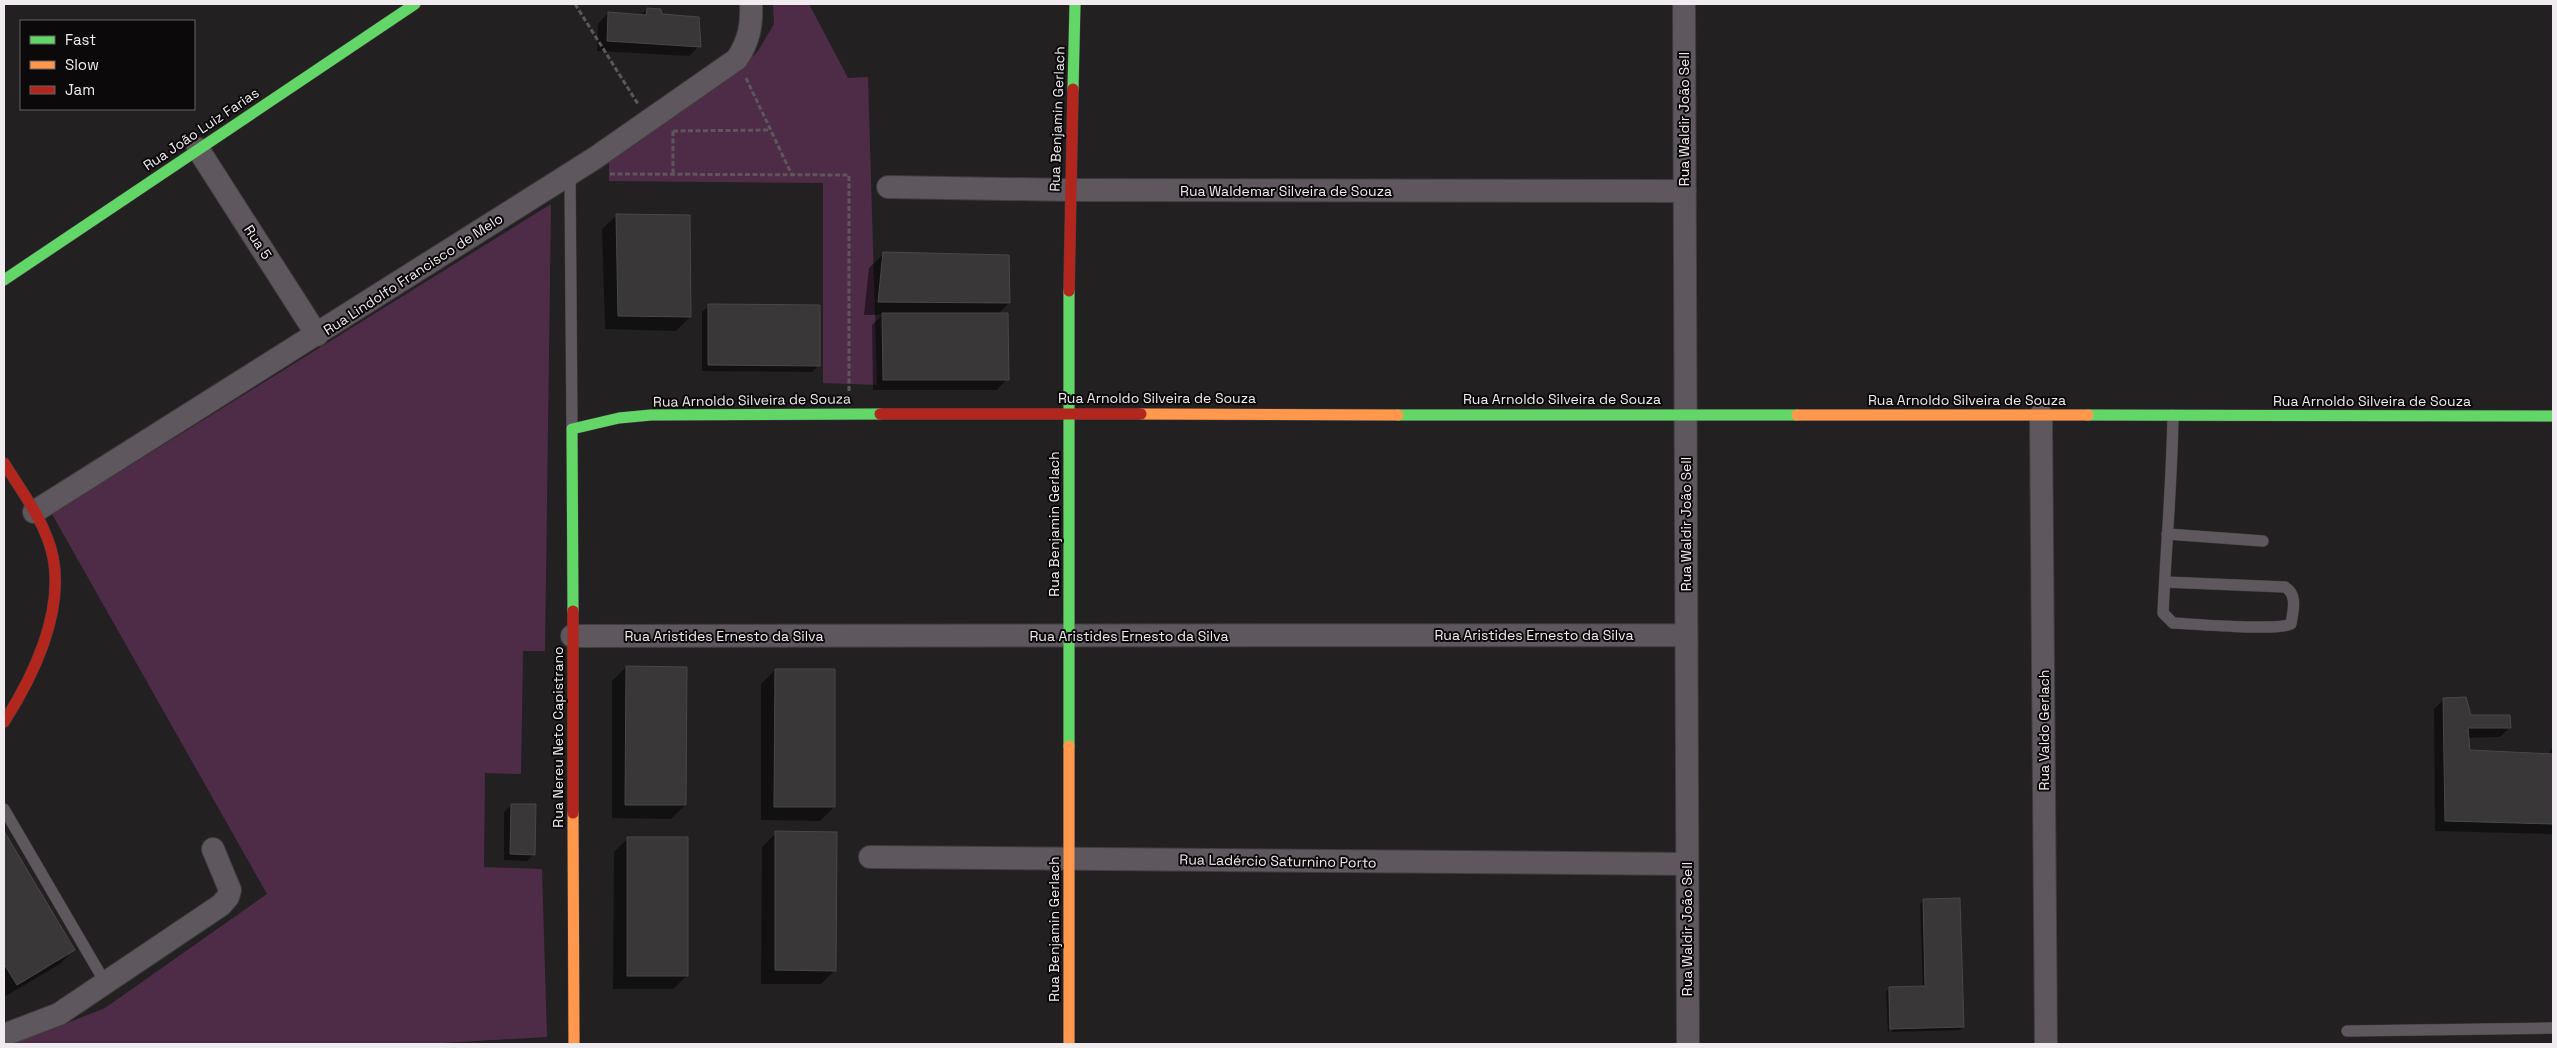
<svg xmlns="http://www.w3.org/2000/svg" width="2557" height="1048" font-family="'Space Grotesk',sans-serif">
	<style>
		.green { fill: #4e2c48 }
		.shadow { fill: #0007 }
		.building { fill: #3a3739; stroke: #4a4749 }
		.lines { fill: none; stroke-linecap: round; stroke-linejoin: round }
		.lane-casing { stroke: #3f3d3f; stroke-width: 12 }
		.street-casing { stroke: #3f3d3f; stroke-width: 24 }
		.fast-casing { stroke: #3f3d3f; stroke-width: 12 }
		.slow-casing { stroke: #3f3d3f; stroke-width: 12 }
		.jam-casing { stroke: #3f3d3f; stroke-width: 12 }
		.path { stroke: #5c575a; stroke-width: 3; stroke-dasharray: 5 2.5; stroke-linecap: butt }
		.lane { stroke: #5e575d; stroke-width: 11 }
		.street { stroke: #5e575d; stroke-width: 22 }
		.fast { stroke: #63d668; stroke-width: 11 }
		.slow { stroke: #ff974d; stroke-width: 11 }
		.jam { stroke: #b3261e; stroke-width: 11 }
		.labels { text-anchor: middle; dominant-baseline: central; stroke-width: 4; stroke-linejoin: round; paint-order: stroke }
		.street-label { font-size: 14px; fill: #efebee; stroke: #0c090b }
	</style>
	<rect width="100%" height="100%" fill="#232022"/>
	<path class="green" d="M773 4H809L848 78 868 77 877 385 823 383V183L609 181V159L739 71 758 51 774 24Z
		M551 204 545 651H523L521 774 485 773 484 867 542 869 547 1037 425 1044H4L37 1035 105 1008 267 894 52 514Z"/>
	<path class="shadow" d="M647 9 661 16 699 46 689 56 597 51 598 24 608 13 640 16Z
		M616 216 690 317 676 331 605 329 602 229Z
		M883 254 1009 303 998 314 1007 379 997 390H873L872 325 882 315H864L869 268Z
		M709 306 819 365 812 372 702 371V312Z
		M626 667 685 805 671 819 612 818V681Z
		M775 670 834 807 820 821 761 820V684Z
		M2444 699 2470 717 2510 727 2500 737 2468 738 2469 751 2550 755V750L2553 747V834L2435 831 2434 709Z
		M511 805 534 854 527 861 504 860V812Z
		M776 833 835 970 821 984H761L762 847Z
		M4 834 73 950 60 964 4 997Z
		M628 838 687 976 673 989H613L614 852Z
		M1923 901 1963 1027 1960 1030 1892 1032 1890 989H1888L1923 987 1920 904Z
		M1888 990 1889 1032H1888L1886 991Z"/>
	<path class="building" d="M647 8 661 9 662 14 699 17 701 47 607 41 608 12 646 15Z
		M616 214 690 215 691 317 618 316Z
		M883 252 1009 255 1010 303 878 302Z
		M708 304 820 305V366L708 365Z
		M882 313H1008L1009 380H883Z
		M626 666 687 667 686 805H625Z
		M775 669H835V807H774Z
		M2466 697 2471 715H2510L2511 728H2468L2470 750 2553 754V824L2445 821 2443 698Z
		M511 804H536L535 855 510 854Z
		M4 831 75 950 17 985 4 964Z
		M775 831 837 832 836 971 775 970Z
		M627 837H688V976H627Z
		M1960 898 1964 1027 1890 1029 1889 987 1925 986 1923 899Z"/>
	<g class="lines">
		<g class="lane-casing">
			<path id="lane" d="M570 174 572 429
				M2167 534 2263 541
				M2165 582 2285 587C2298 595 2293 610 2291 624 2278 631 2193 624 2173 623L2163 613C2166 547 2172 481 2173 415
				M4 809 106 984
				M2347 1031 2553 1028"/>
		</g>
		<g class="street-casing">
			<path id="street" d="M1684 4 1688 1044
				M198 149 317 335
				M888 187 1070 190 1685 191
				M2041 415 2046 1044
				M34 512 595 158 737 59C749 41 752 25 751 4
				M572 636 1686 635
				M870 857 1687 864
				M4 1035 59 1014 221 905 228 897 230 890 213 849"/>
		</g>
		<g class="fast-casing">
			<path id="fast" d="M1073 89 1075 4
				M4 280 415 4
				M1069 291V746
				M1398 415H1797
				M2088 415 2553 416
				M573 611 572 429 619 418 651 415 880 414"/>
		</g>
		<g class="slow-casing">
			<path id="slow" d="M1141 414 1398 415
				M1797 415H2088
				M1069 746V1044
				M573 813 574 1044"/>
		</g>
		<g class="jam-casing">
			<path id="jam" d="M1069 291 1073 89
				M880 414H1141
				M4 463C22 492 46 523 53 557 64 613 33 677 4 722
				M573 611V813"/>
		</g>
		<path class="path" d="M575 4 638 104
			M746 78 792 175
			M673 131 770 130
			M673 131V174
			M610 174 849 175V391"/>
		<use href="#lane" class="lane"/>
		<use href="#street" class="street"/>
		<use href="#fast" class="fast"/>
		<use href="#slow" class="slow"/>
		<use href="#jam" class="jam"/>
	</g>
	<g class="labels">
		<g class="street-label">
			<text transform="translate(1057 119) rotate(-88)">Rua Benjamin Gerlach</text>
			<text transform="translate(1684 119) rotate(-90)">Rua Waldir João Sell</text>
			<text transform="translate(201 129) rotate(-34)">Rua João Luiz Farias</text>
			<text x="1286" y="191">Rua Waldemar Silveira de Souza</text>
			<text transform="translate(258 242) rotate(57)">Rua 5</text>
			<text transform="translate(413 274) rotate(-33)">Rua Lindolfo Francisco de Melo</text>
			<text x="1157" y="398">Rua Arnoldo Silveira de Souza</text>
			<text x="1562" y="399">Rua Arnoldo Silveira de Souza</text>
			<text transform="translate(752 400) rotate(-1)">Rua Arnoldo Silveira de Souza</text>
			<text x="1967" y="400">Rua Arnoldo Silveira de Souza</text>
			<text x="2372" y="401">Rua Arnoldo Silveira de Souza</text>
			<text transform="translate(1054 524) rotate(-90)">Rua Benjamin Gerlach</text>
			<text transform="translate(1686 524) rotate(-90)">Rua Waldir João Sell</text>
			<text x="1534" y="635">Rua Aristides Ernesto da Silva</text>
			<text x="724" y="636">Rua Aristides Ernesto da Silva</text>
			<text x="1129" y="636">Rua Aristides Ernesto da Silva</text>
			<text transform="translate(2044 730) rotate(-90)">Rua Valdo Gerlach</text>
			<text transform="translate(558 737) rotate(-90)">Rua Nereu Neto Capistrano</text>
			<text transform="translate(1278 861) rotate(1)">Rua Ladércio Saturnino Porto</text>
			<text transform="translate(1054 929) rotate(-90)">Rua Benjamin Gerlach</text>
			<text transform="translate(1687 929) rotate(-90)">Rua Waldir João Sell</text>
		</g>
	</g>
	<rect width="2557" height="1048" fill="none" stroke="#efebee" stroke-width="10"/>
	<rect x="20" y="20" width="175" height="90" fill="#0c090b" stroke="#676366"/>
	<rect x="30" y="36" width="25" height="8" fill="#63d668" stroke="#676366"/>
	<text x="65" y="45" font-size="15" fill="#efebee">Fast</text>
	<rect x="30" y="61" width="25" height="8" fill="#ff974d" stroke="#676366"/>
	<text x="65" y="70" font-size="15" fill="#efebee">Slow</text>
	<rect x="30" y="86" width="25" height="8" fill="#b3261e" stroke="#676366"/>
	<text x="65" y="95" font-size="15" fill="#efebee">Jam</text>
</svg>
